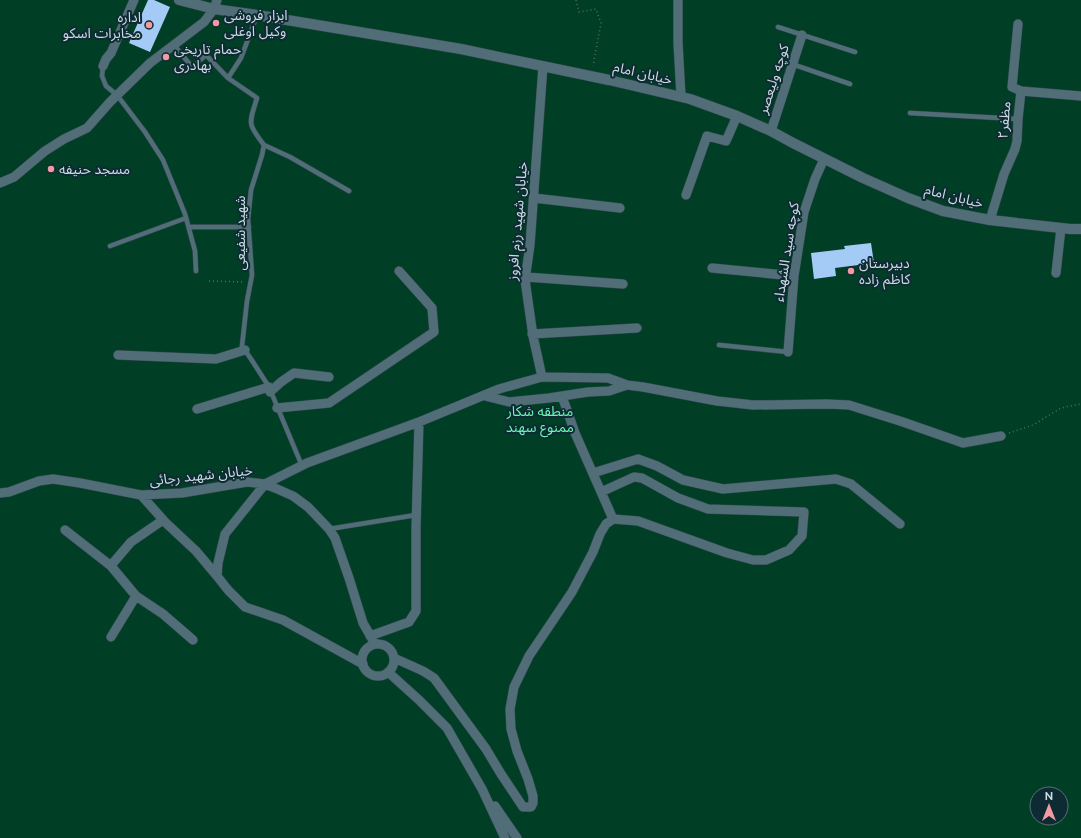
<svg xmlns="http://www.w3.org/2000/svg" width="1081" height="838" font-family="Raleway,'Noto Sans Arabic',sans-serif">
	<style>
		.green { fill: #003e26; fill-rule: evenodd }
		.building { fill: #a4caf6 }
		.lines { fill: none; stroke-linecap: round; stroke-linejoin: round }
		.lane-casing { stroke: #35474e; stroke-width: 5.5 }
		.street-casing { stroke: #35474e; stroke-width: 10 }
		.secondary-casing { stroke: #35474e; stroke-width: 11 }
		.path { stroke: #536c74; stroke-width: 1.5; stroke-dasharray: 1 3; stroke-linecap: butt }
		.lane { stroke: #506d78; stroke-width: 4.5 }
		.street { stroke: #506d78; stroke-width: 9 }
		.secondary { stroke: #506d78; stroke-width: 10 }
		.poi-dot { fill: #f49aa2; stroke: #0e2b34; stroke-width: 1.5 }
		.labels { text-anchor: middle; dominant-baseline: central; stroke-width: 4; stroke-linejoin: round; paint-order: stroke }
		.poi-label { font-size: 14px; fill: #cbdce1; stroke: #0e2b34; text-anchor: start }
		.street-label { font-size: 14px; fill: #cbdce1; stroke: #0e2b34 }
		.park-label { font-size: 14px; fill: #6af6b4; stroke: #0e2b34 }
	</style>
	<rect width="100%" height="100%" fill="#0e2b34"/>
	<path class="green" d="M0 0H1081V838H0ZM1037 794H1061V818H1037Z"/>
	<path class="building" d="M148 0H154L170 7 150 52 129 43Z
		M871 243 874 263 835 268 836 276 814 279 811 253 845 249 844 246Z"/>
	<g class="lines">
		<g class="lane-casing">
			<path id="lane" d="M257 15 241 58 228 78 257 98C249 124 247 123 264 145L262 155 251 190 248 219 252 275 247 301 242 346 251 359 269 387 302 466
				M778 27 855 52
				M174 45 192 67 206 55 228 78
				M792 64 850 84
				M103 66 102 76 106 86 117 95 145 132 163 160 185 214 195 251 196 271
				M910 113 1018 119
				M264 145 290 157 349 191
				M189 227H249
				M110 246 186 218
				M719 345 788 352
				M329 529 416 515"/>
		</g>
		<g class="street-casing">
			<path id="street" d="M678 0V43L681 96
				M103 66 106 59 111 53 134 0
				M1021 91 1081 96
				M771 131 802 35
				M0 183 14 177 45 151 64 139 87 128 110 102 150 63 204 22 214 9 217 0
				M686 195 707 136 726 141 737 116
				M534 198 620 208
				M990 220 1004 174 1015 149 1017 141 1018 119 1021 91 1012 87 1018 24
				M712 268 794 276
				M1056 273 1061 228
				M526 277 623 284
				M532 334 637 328
				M788 352 794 276 804 212 815 179 824 159
				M118 355 216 359 245 350
				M542 377 533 336 525 280 530 245 543 66
				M270 392 281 382 294 373 329 377
				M485 396 509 402 549 398 588 392 609 391 627 385
				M562 396 575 433 613 519
				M277 408 329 403 434 332 432 308 399 271
				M197 409 269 387
				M593 473 638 459 657 466 683 480 723 489 836 479 851 484 900 524
				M0 493 9 492 39 481 53 479 80 483 141 495 182 493 247 482 265 484 275 488 293 496 308 507 329 529 335 538 349 578 363 623 375 644
				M141 495 166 523 196 551 217 576
				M65 530 111 566
				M136 596 163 614 193 640
				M370 636 409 622 416 611V528L419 422
				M111 637 136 596 111 566 113 563 131 542 163 520
				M362 660a16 16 0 1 1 32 0a16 16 0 1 1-32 0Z
				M394 658 423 671 434 678 486 749 501 774 523 807H531L533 803V796L528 779 517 751 511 729 510 709 514 687 529 656 572 592 593 552 600 534 606 524 613 519 638 521 727 553 753 560H766L789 550 802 536 804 512 708 509 678 498 642 478 634 477 601 492
				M363 664 283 620 245 607 228 590 217 576 218 563 225 534 265 484 307 463 419 422 499 389 542 377 608 378 627 385 643 387 717 401 753 405 827 404 849 405 903 422 963 443 1001 436
				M388 672 419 700 447 728 482 789 505 838
				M495 806 517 838"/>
		</g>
		<g class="secondary-casing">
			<path id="secondary" d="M179 0 214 9 257 15 461 49 609 80 690 99 737 116 771 131 793 143 863 178 908 198 943 211 990 220 1070 229H1081"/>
		</g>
		<path class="path" d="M576 0 579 12 596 9 601 23 593 66
			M209 281 243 282
			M1009 433 1033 425 1061 408 1081 404"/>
		<use href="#lane" class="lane"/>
		<use href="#street" class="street"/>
		<use href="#secondary" class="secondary"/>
	</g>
	<g class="poi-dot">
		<circle cx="216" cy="23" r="4"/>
		<circle cx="149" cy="25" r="4"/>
		<circle cx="166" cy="57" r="4"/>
		<circle cx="51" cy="169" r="4"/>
		<circle cx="851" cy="271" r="4"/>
	</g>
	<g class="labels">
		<g class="poi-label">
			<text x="224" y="15">ابزار فروشی<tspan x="224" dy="16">وکیل اوغلی</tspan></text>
			<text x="141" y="17" text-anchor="end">اداره<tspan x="141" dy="16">مخابرات اسکو</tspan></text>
			<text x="174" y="49">حمام تاریخی<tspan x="174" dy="16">بهادری</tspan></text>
			<text x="59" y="169">مسجد حنیفه</text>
			<text x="859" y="263">دبیرستان<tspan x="859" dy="16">کاظم زاده</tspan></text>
		</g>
		<g class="street-label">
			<text transform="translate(643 73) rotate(13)">خیابان امام</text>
			<text transform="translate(773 79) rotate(-72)">کوچه ولیعصر</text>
			<text transform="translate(1004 120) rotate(-85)">مظفر۲</text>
			<text transform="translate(954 196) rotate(14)">خیابان امام</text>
			<text transform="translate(517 221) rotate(-85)">خیابان شهید رزم افروز</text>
			<text transform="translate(240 233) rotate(-90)">شهید شفیعی</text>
			<text transform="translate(786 252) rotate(-81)">کوچه سید الشهداء</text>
			<text transform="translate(201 475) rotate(-6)">خیابان شهید رجائی</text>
		</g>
		<g class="park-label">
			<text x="540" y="411">منطقه شکار<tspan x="540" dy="16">ممنوع سهند</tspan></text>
		</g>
	</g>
	<g transform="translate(1049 806)"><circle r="19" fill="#0e2b34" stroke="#5a7279"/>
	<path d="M0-3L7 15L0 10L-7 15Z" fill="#f49aa2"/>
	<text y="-6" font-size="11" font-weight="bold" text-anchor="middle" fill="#cbdce1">N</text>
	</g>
</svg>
